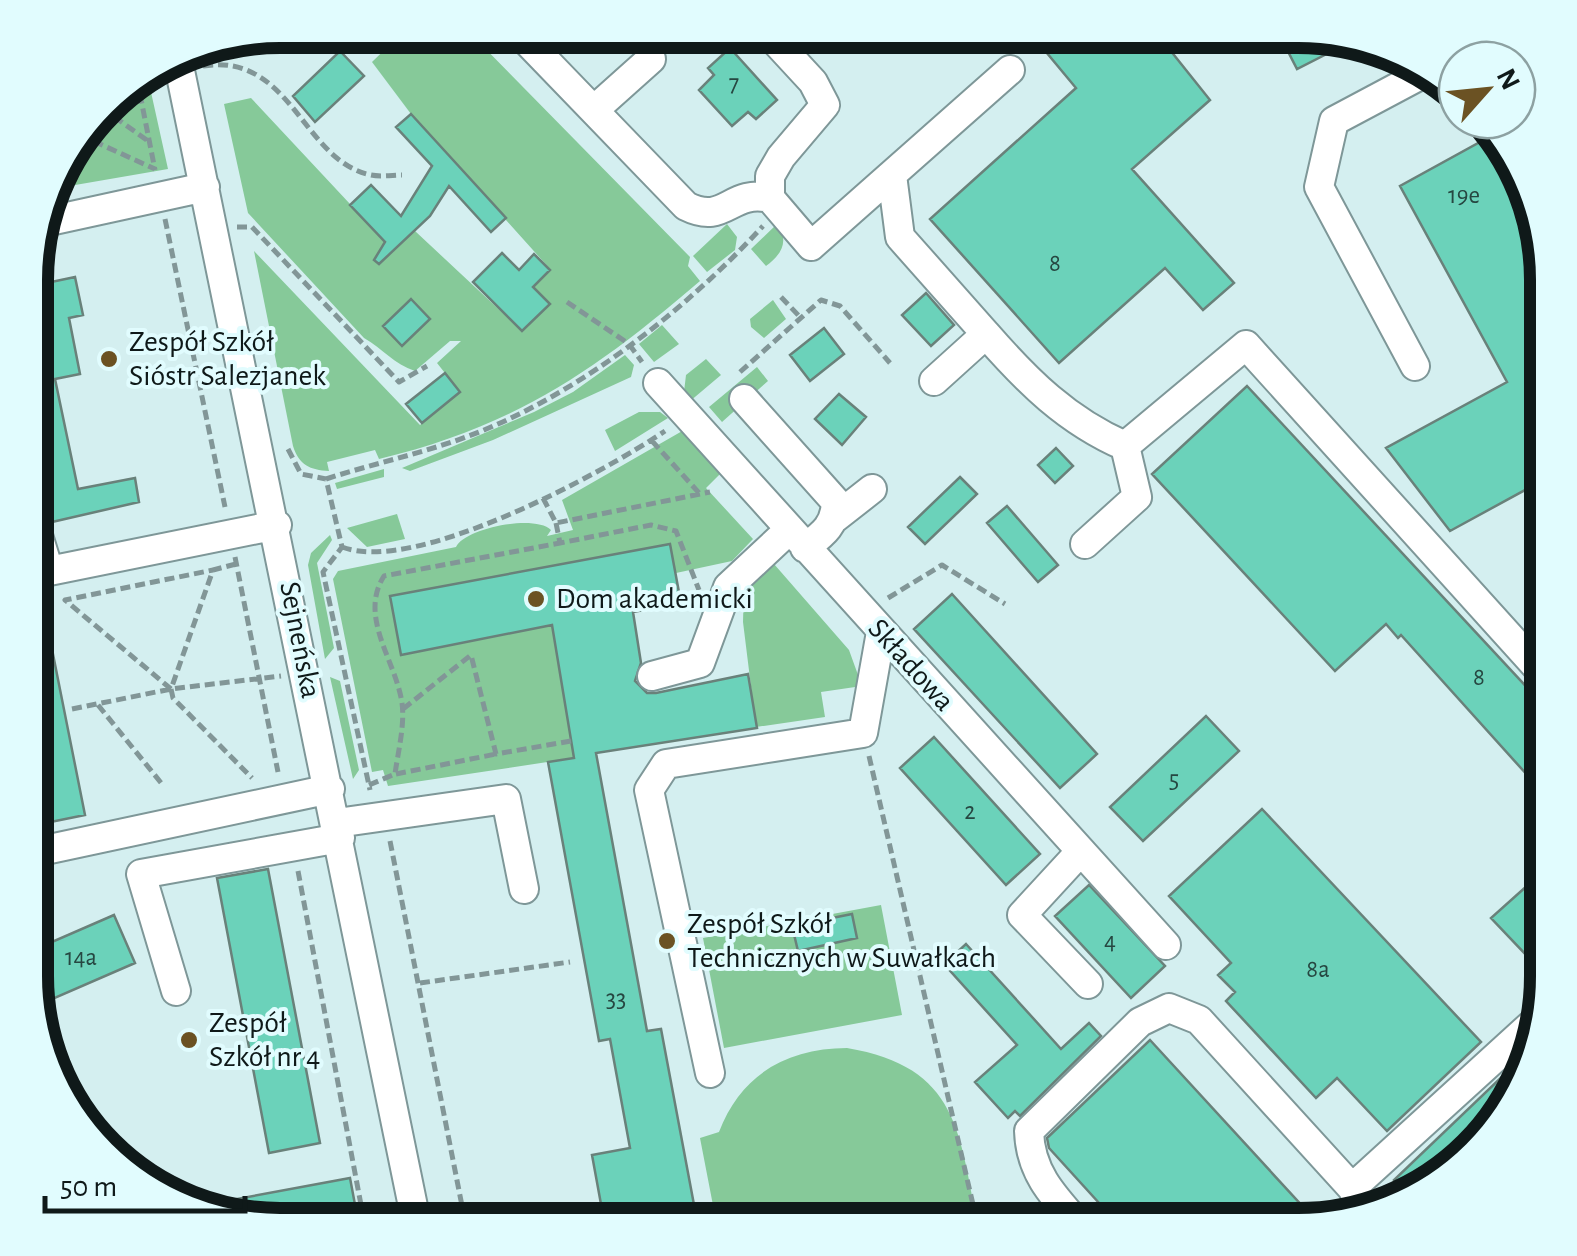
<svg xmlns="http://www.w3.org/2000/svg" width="1577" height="1256" font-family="'Alegreya Sans',sans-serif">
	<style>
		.green { fill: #86c999; fill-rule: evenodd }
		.building { fill: #6bd2ba; stroke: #69817a; stroke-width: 2.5 }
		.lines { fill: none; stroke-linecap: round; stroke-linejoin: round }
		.minor-casing { stroke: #7e9798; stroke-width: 32 }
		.path { stroke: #829697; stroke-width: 5; stroke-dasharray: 10 5; stroke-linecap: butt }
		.minor { stroke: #fff; stroke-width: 28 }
		.poi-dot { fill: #6b5223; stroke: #e1fcfe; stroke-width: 4 }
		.labels { text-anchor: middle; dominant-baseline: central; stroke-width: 8; stroke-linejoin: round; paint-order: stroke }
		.number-label { font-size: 25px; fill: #264741 }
		.poi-label { font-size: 30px; fill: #0f1919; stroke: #e1fcfe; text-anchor: start }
		.street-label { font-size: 30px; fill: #0f1919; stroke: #e1fcfe }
		.rim { fill: none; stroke: #0f1919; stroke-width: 12 }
	</style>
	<rect width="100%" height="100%" fill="#d4eff0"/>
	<path class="green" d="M405 30H467L690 257 688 266 700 281C596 370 516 426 379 459L375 450 327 462 329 471C310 470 299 465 293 446L254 251 420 425 460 392 437 363 461 341H450L415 371C394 364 383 349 364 338L248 213 224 104 251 98 393 250 415 231 522 331 549 304 533 287 550 269 411 114 372 62ZM411 300 430 319 402 346 384 326Z
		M147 74 168 169 52 189C68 140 102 99 147 74Z
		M727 224 737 237 735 250 707 272 693 256Z
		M777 224C790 241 781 255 766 266L751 249Z
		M773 300 786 319 764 338 751 327 750 319Z
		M662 325 679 344 654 362 639 344Z
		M625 355 634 365 631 377 493 440 410 471 402 468 534 412 573 392Z
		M706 359 721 375 689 402 684 392 686 375Z
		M757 367 768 381 722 422 709 407Z
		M639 412H660L668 418 615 451 605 430Z
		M684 430 721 473 706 488 753 539 732 561 676 573 670 544 390 596 401 655 552 625 574 758 388 786 383 770 372 772 333 579 338 571 456 547C465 528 535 514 551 530L547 536 573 530 562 500Z
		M384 469V477L337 489 335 483Z
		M397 514 405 539 367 547 347 528Z
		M330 535 332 540 317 563 334 648 325 659 308 565 311 553Z
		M774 564 849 650 862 686 821 692 825 717 756 727 743 622 744 586Z
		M330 677 340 681 359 770 353 779Z
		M881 905 902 1015 724 1048 703 938Z
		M847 1048C959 1067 959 1132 978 1226H717L700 1138 719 1132C741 1074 788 1048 847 1048Z"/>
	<path class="building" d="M1049 30H1154L1210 100 1132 169 1234 283 1203 310 1165 268 1059 363 930 219 1076 88 1037 41Z
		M1277 30H1313L1354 40 1297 69Z
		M730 48 777 100 756 119 748 112 732 126 699 90 714 75 708 68Z
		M340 51 364 76 315 122 293 96Z
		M411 114 506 218 491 232 449 186 430 216 379 264 374 260 385 242 350 205 371 185 401 216 432 166 396 127Z
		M1491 136 1534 217 1547 279V478L1450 531 1386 448 1507 382 1400 186Z
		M502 253 519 270 534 254 550 270 533 287 550 304 522 331 473 282Z
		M75 277 83 315 69 318 80 374 55 379 78 489 135 478 139 502 52 522 45 504 32 499 39 495 32 460V286Z
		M926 293 954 325 931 346 902 315Z
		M411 299 430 319 402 346 383 326Z
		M824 328 844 354 810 381 790 355Z
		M445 373 460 392 422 423 406 404Z
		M1247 386 1547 709V797L1401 635 1398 638 1386 624 1335 671 1152 474Z
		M839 394 866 417 842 445 815 419Z
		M1056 448 1073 466 1055 483 1038 465Z
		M960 477 977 494 925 544 908 527Z
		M1007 506 1058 565 1038 582 987 523Z
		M670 544 681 603 633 612 641 663 635 681 647 693H656L748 674 757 728 596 753 647 1031 661 1029 698 1226H605L592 1155 630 1148 610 1039 599 1041 548 762 574 758 552 625 401 655 390 596Z
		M952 594 1097 754 1060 788 914 629Z
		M42 599 85 815 31 826V600Z
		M1206 716 1239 751 1143 841 1110 807Z
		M934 737 1040 854 1006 885 900 768Z
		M1262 809 1481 1042 1387 1131 1337 1078 1316 1098 1226 1001 1235 992 1218 975 1231 963 1169 896Z
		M1547 868 1546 942V976L1491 918Z
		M268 869 320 1143 269 1153 217 878Z
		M1089 885 1165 966 1131 998 1055 916Z
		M852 914 857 938 798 951 792 926Z
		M114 915 135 963 34 1007 31 951Z
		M966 944 1061 1049 1089 1023 1101 1036 1020 1116 1015 1111 1008 1118 975 1082 1017 1045 944 964Z
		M1150 1040 1317 1222 1297 1226H1120L1049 1148 1047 1138Z
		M1534 1046 1528 1072 1485 1141 1409 1196 1394 1180Z
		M350 1178 359 1226H332L330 1213 263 1225 188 1208Z"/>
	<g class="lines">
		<g class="minor-casing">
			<path id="minor" d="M516 30 686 206C726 226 729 189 770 198
				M765 30 813 82 825 105 781 157 770 176V198L811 246 1010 70
				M177 56 417 1226
				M594 110 651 59
				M892 175 900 237 986 334 934 381
				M40 223 205 187
				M986 334C1027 381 1067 421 1125 446L1246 345 1547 678
				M1415 366 1319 187 1334 121 1428 71
				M658 383 1166 945
				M744 399 836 502C835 526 823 534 805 548
				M32 516 49 571 277 525
				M835 518 872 489
				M1085 544 1137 497 1125 446
				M652 676 700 663 728 587 789 530
				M337 823 506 799 524 889
				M1080 852 1022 915 1088 984
				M31 853 330 789
				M176 991 141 874 340 838
				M710 1073 649 790 666 764 863 733 881 632
				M1352 1188 1365 1212
				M1080 1226C1053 1196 1030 1172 1029 1131L1140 1022 1169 1008 1199 1020 1352 1188 1531 1025"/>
		</g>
		<path class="path" d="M203 66C292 52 302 161 371 175 381 177 393 175 402 175
			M137 79 155 170
			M102 108 148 141
			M80 135 155 169
			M165 219 225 507
			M237 227H252L399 382 427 366
			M781 297 801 318
			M567 302 629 344 642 362
			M740 372 821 300 840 306 890 363
			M652 441 700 494
			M288 449 301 474 326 479 342 547 323 572 370 790
			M326 479C372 464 420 454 466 437 575 397 684 312 763 226
			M543 498 556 523 710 492
			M556 523 560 543 651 525 676 531 699 590
			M342 547C415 575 601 474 665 431
			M235 557 278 772
			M236 564 213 570 171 689 173 698 252 778
			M888 598 942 565 1005 604
			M171 689 65 600 213 570
			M98 705 162 784
			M72 709 171 689 281 676
			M403 709 471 655 496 754 571 741
			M869 756 978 1226
			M396 774 496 754
			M369 785 395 774C398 752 405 725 402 703 396 661 358 617 384 576L560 543
			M390 841 466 1226
			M298 871 365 1226
			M420 983 570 962"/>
		<use href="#minor" class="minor"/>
	</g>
	<g class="poi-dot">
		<circle cx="109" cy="359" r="10"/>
		<circle cx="536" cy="599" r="10"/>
		<circle cx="667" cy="941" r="10"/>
		<circle cx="189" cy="1040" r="10"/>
	</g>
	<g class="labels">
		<g class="number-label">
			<text x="734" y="83">7</text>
			<text x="1464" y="195">19e</text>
			<text x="1055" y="263">8</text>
			<text x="1479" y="677">8</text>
			<text x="1174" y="779">5</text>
			<text x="970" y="811">2</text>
			<text x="1110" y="941">4</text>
			<text x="81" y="957">14a</text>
			<text x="1318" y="969">8a</text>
			<text x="616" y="999">33</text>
		</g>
		<g class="poi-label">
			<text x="129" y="342">Zespół Szkół<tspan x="129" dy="34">Sióstr Salezjanek</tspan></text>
			<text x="556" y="599">Dom akademicki</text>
			<text x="687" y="924">Zespół Szkół<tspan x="687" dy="34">Technicznych w Suwałkach</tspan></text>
			<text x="209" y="1023">Zespół<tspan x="209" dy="34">Szkół nr 4</tspan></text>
		</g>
		<g class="street-label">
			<text transform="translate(300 640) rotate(79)">Sejneńska</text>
			<text transform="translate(911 665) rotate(48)">Składowa</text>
		</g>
	</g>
	<path d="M0 0H1577V1256H0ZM280 48H1298A232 232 0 0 1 1530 280V976A232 232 0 0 1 1298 1208H280A232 232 0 0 1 48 976V280A232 232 0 0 1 280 48Z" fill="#e1fcfe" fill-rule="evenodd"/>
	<path class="rim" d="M280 48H1298A232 232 0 0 1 1530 280V976A232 232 0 0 1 1298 1208H280A232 232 0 0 1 48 976V280A232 232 0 0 1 280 48Z"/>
	<g transform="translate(1487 90) rotate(63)"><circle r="48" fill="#e1fcfe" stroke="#8da1a2" stroke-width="2.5"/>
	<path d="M0-8L18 38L0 25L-18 38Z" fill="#6b5223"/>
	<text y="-15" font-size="28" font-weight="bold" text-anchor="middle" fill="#0f1919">N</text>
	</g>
	<path d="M45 1196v15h200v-15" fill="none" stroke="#0f1919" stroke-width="5"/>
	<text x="60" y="1196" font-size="30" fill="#0f1919" stroke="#e1fcfe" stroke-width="8" paint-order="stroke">50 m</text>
</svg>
